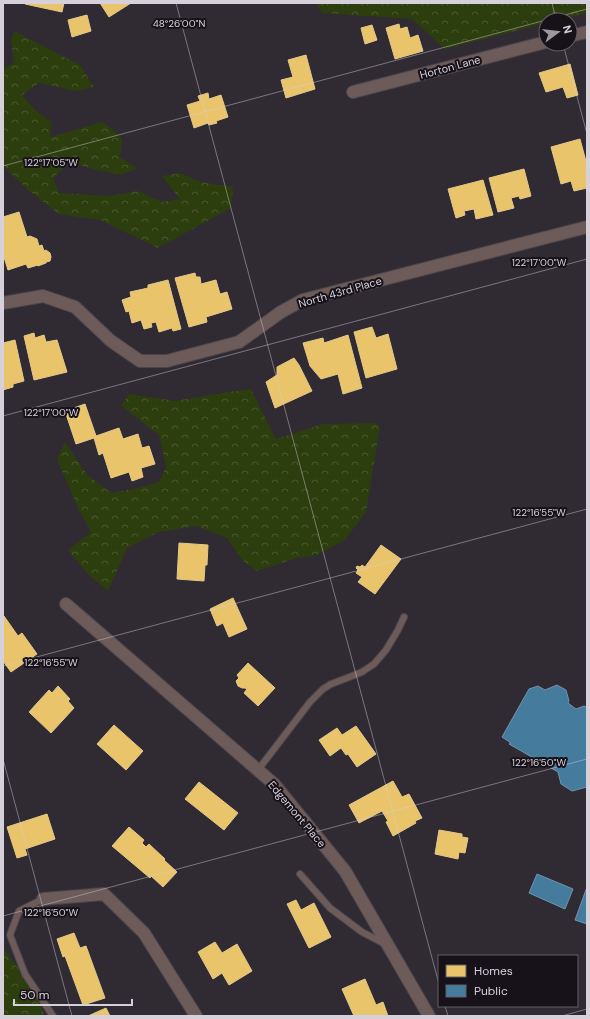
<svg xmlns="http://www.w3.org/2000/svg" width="590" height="1019" font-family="'DM Sans',sans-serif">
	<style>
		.forest { fill: url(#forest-crowns) }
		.homes { fill: #e9c46a; stroke: #e3c88c }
		.public { fill: #457b9d; stroke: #7094af }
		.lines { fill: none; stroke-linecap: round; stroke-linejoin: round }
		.lane-casing { stroke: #4a454c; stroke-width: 8 }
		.street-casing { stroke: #4a454c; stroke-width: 14 }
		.lane { stroke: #6c5b58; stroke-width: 6 }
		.street { stroke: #6c5b58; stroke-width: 12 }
		.ticks { fill: none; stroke: #d6d0da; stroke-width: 1; stroke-opacity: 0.45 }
		.labels { text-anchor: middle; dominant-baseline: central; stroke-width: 4; stroke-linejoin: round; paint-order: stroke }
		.street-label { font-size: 11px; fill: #d6d0da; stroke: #171219 }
		.ticks-label { font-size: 10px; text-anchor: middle; fill: #d6d0da; stroke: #171219; stroke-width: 4; stroke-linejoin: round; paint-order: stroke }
	</style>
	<defs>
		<pattern id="forest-crowns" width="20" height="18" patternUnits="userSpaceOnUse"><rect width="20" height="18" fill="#2c3d0e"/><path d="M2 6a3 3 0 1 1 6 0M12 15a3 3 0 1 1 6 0" fill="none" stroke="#4a5830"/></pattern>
	</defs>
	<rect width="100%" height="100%" fill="#302a32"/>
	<path class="forest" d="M316 3H587V13L559 20H546V23L445 49 412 19 322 13Z
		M14 31 80 65 94 87 75 91 39 83 22 95 35 110 51 122 50 137 102 122 112 129 122 139 120 157 137 168 121 175 96 170 70 162 53 178 59 193 108 196 138 191 162 202 180 199 162 176 180 173 201 182 233 187 231 208 158 248 100 220 59 214 28 190 3 166V70L14 62 11 40Z
		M251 389 276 439 323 424 376 423 380 427 366 512 344 541 314 556 297 558 257 571 243 561 227 538 196 526 159 532 127 548 108 591 89 575 68 550 91 532 77 506 57 459 65 442 88 476 112 493 137 488 159 482 166 467 159 435 121 406 129 394 175 401 228 392Z
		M3 948 37 993 44 1016H3Z"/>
	<path class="homes" d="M25 3H64L62 12 25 4Z
		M100 3H131L109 17Z
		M87 15 91 31 72 37 68 20Z
		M399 24 400 29 407 27 410 38 418 35 423 51 395 59 386 28Z
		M372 25 377 40 365 44 361 28Z
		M306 55 315 89 286 98 281 80 293 77 288 60Z
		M570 64 578 95 567 98 563 87 546 92 539 73Z
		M208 93 209 99 221 95 228 117 216 121 217 123 209 125 208 123 194 128 187 105 200 101 198 96Z
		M580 139 587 165V188L574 191 571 181 561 184 551 147Z
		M524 169 531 196 520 199 519 196 511 198 514 208 498 212 489 178Z
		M483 180 493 215 476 219 474 209 464 211 465 215 456 218 448 189Z
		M19 212 27 237 30 236 37 239 39 246 42 245 44 251 46 250 50 253 51 257 50 261 46 262V263L38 266V265L28 268 26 264 8 270 3 254V217Z
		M195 273 196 277H200L201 284 216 280 220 294 227 292 232 309 206 317 207 322 189 327 175 278Z
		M168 280 181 329 173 331 172 328 159 332 156 322 151 323 152 327 144 329 141 320 132 323 129 311 126 312 122 300 131 297 130 292 148 288V285Z
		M372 327 376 338 388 334 397 369 366 378 354 332Z
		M34 333 35 338 44 335 46 342 57 340 67 372 34 380 24 336Z
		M348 335 362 388 343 394 338 374 321 379 310 366 303 343 323 338 324 343Z
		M15 340 24 381 13 384V387L3 390V343Z
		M294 358 299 365 312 391 275 408 266 382 277 375V367Z
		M85 404 96 436 119 428 123 439 138 434 142 448 149 446 155 464 141 468 143 477 132 481 129 472 111 478 103 453 99 455 94 438 76 444 65 411Z
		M179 543 208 545 207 565H205L204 581 177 579Z
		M381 545 401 559 375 594 358 582 362 577 356 573 358 570 356 568 357 566 360 567 362 565 365 567Z
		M233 598 247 629 229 637 223 623 217 626 210 609Z
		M4 616 18 636 22 633 37 654 11 672 3 661V644L5 643 3 641Z
		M248 663 275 688 258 706 244 693 247 689 245 688H242L238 686 236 681 239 678 237 675Z
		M58 686 70 699 68 701 74 708 51 733 29 712 49 690 52 693Z
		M114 725 143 751 126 770 97 744Z
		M356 726 376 754 357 767 348 754 346 755 341 748 330 756 319 740 337 728 342 735Z
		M393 781 402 797 409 794 422 818 415 821 416 823 393 836 386 822 388 821 382 811 359 823 349 805Z
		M199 782 238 813 224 830 185 799Z
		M47 814 55 839 25 849 27 855 17 858 7 827Z
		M129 827 144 840 142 843 146 847 149 844 165 859 164 860 177 872 163 887 151 876 150 878 112 846Z
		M439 830 462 834V837L468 838 465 853 459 852 458 859 435 854Z
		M296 900 301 910 314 903 331 937 309 948 287 904Z
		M74 933 80 948 86 946 105 998 83 1005 65 956 63 957 57 939Z
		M215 942 222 953 237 944 252 971 229 985 222 973 213 979 198 952Z
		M365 979 376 1005 383 1002 388 1016H354L342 989Z
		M106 1008 110 1016H88Z"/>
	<path class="public" d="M557 685 566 690 569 701 568 703 576 709 584 706 587 707V787L572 791 561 784 558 772 509 744 511 743 502 737 529 689 538 686 545 690Z
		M537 874 573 889 565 909 529 893Z
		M587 887V924L575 920Z"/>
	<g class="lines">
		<g class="lane-casing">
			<path id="lane" d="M258 770 310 702 323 689 331 684 347 678 362 672 374 664 386 650 398 630 404 617
				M300 874 330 908 362 932 385 944
				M43 899 19 911 10 935 25 974 53 1016"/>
		</g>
		<g class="street-casing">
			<path id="street" d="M570 36 587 32
				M353 92 546 42
				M3 303 43 296 75 307 111 341 140 361H167L239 342 281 312 303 300 587 227
				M66 604 274 784 345 871 429 1016
				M43 899 104 894 144 933 196 1016"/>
		</g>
		<use href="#lane" class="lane"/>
		<use href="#street" class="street"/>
	</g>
	<path class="ticks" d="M176 3 439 984M552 3 556 20M546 20 587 9M563 44 587 134M3 166 546 20M3 416 587 259M3 666 587 509M3 759 72 1016M3 916 587 759M445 1006 448 1016M562 1016 587 1009"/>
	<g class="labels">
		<g class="street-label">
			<text transform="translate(450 67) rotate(-15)">Horton Lane</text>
			<text transform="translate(340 292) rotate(-16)">North 43rd Place</text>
			<text transform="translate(297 814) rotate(50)">Edgemont Place</text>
		</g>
	</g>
	<g class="ticks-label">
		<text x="179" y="27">48°26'00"N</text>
		<text x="51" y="166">122°17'05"W</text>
		<text x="539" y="266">122°17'00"W</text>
		<text x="51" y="416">122°17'00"W</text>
		<text x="539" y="516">122°16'55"W</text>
		<text x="51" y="666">122°16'55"W</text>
		<text x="539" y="766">122°16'50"W</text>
		<text x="51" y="916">122°16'50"W</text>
	</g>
	<rect width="590" height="1019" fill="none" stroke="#d6d0da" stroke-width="8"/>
	<rect x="438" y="955" width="140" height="52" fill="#171219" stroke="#635e66"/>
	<rect x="446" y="965" width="20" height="12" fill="#e9c46a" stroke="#635e66"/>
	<text x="474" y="975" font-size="12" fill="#d6d0da">Homes</text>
	<rect x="446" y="985" width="20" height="12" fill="#457b9d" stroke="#635e66"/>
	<text x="474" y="995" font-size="12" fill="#d6d0da">Public</text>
	<g transform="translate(558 32) rotate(75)"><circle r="19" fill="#171219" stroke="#635e66"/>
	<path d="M0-3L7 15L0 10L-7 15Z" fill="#9c969f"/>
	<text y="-6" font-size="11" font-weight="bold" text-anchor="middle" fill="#d6d0da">N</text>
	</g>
	<path d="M14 999v6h118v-6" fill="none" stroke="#d6d0da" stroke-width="2"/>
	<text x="20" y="999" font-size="12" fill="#d6d0da" stroke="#171219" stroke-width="3" paint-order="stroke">50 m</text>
</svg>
